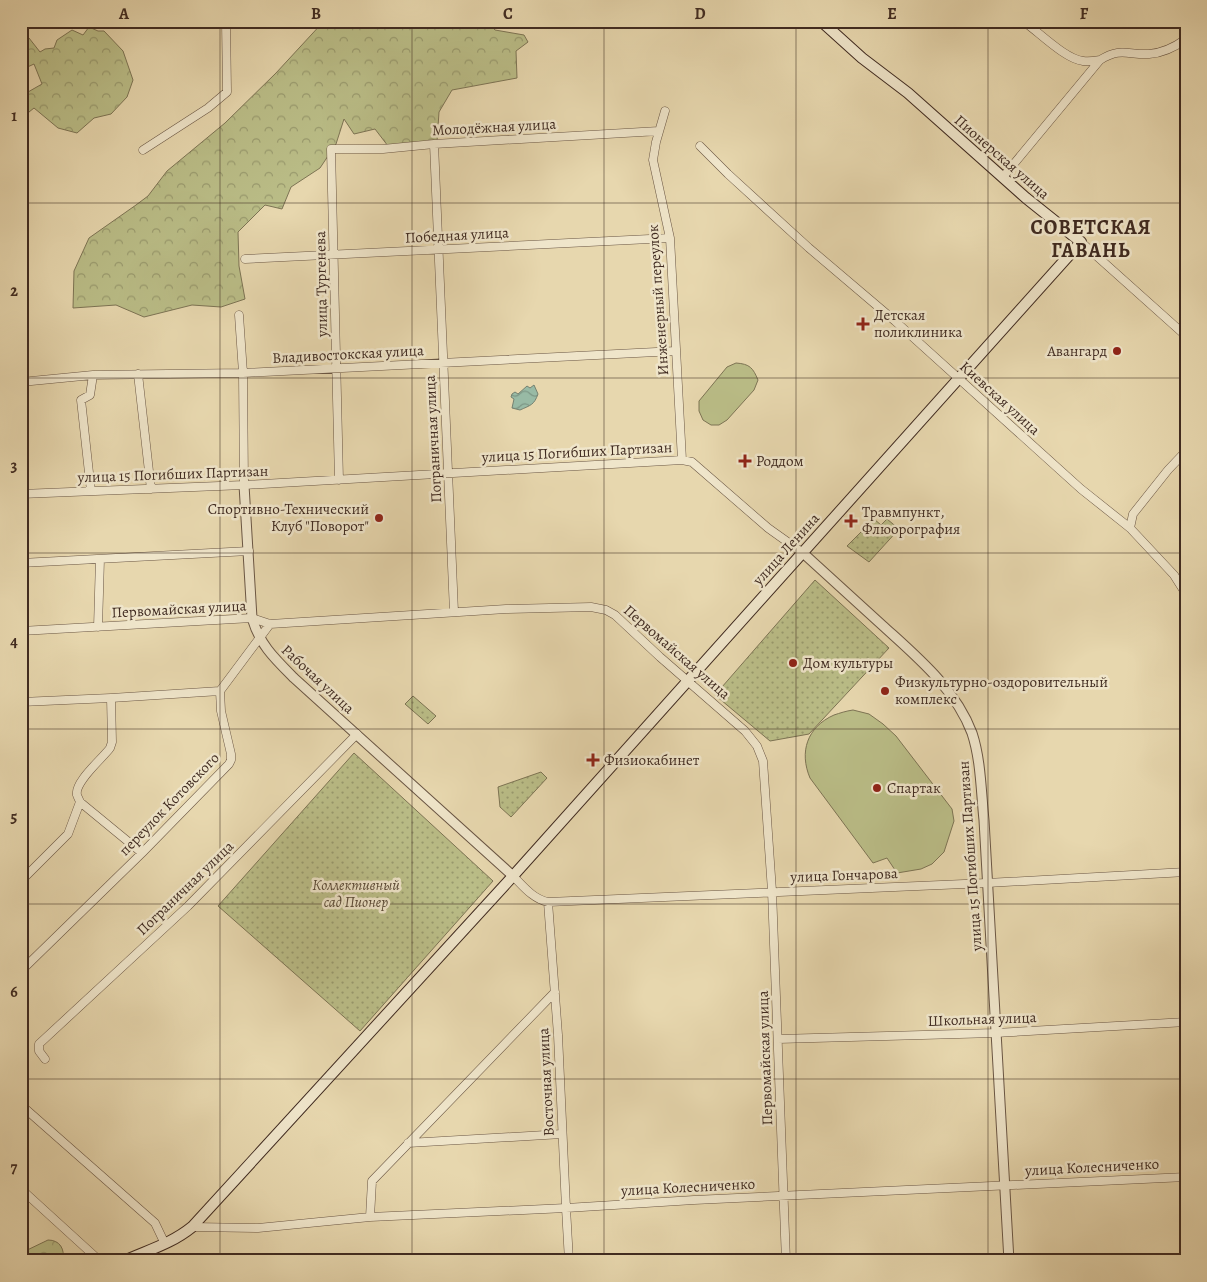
<svg xmlns="http://www.w3.org/2000/svg" width="1207" height="1282" font-family="Alegreya,serif">
	<style>
		.grass { fill: #babd87; stroke: #7d7454 }
		.forest { fill: url(#forest-crowns); stroke: #7d7454 }
		.park { fill: url(#park-dots); stroke: #7d7454 }
		.water { fill: url(#water-waves); stroke: #758170 }
		.lines { fill: none; stroke-linecap: round; stroke-linejoin: round }
		.minor-casing { stroke: #6a5644; stroke-width: 9 }
		.tertiary-casing { stroke: #6a5644; stroke-width: 11 }
		.secondary-casing { stroke: #402b21; stroke-width: 12 }
		.minor { stroke: #efe5ca; stroke-width: 8 }
		.tertiary { stroke: #efe5ca; stroke-width: 9 }
		.secondary { stroke: #efe5ca; stroke-width: 10 }
		.grid { fill: none; stroke: #402b21; stroke-width: 1; stroke-opacity: 0.55 }
		.poi-dot { fill: #8f2418; stroke: #efe5ca; stroke-width: 2 }
		.labels { text-anchor: middle; dominant-baseline: central; stroke-width: 5; stroke-linejoin: round; paint-order: stroke }
		.street-label { font-size: 15px; fill: #402b21; stroke: #efe5ca }
		.poi-label { font-size: 15px; fill: #402b21; stroke: #efe5ca; text-anchor: start }
		.park-label { font-size: 15px; font-style: italic; fill: #584835; stroke: #efe5ca }
		.district-label { font-size: 20px; font-weight: bold; letter-spacing: 1px; fill: #402b21; stroke: #efe5ca }
		.neatline { fill: none; stroke: #402b21; stroke-width: 2 }
		.grid-label { font-size: 16px; text-anchor: middle; font-weight: bold; fill: #402b21 }
	</style>
	<defs>
		<pattern id="forest-crowns" width="20" height="18" patternUnits="userSpaceOnUse" patternTransform="scale(1.25)"><rect width="20" height="18" fill="#babd87"/><path d="M2 6a3 3 0 1 1 6 0M12 15a3 3 0 1 1 6 0" fill="none" stroke="#999a6e"/></pattern>
		<pattern id="park-dots" width="8" height="8" patternUnits="userSpaceOnUse" patternTransform="scale(1.25)"><rect width="8" height="8" fill="#babd87"/><path d="M2 2h.1M6 6h.1" fill="none" stroke="#999a6e" stroke-width="1.8" stroke-linecap="round"/></pattern>
		<pattern id="water-waves" width="16" height="10" patternUnits="userSpaceOnUse" patternTransform="scale(1.25)"><rect width="16" height="10" fill="#98baa5"/><path d="M0 5q4-4 8 0t8 0" fill="none" stroke="#7d9786"/></pattern>
	</defs>
	<rect width="100%" height="100%" fill="#e7d7ae"/>
	<filter id="stains"><feTurbulence type="fractalNoise" baseFrequency=".004" numOctaves="4"/><feColorMatrix values="0 0 0 0 .2 0 0 0 0 .09 0 0 0 0 .02 0 0 0 .5 -.17"/></filter>
	<radialGradient id="worn" r=".72"><stop offset=".6" stop-color="#630" stop-opacity="0"/><stop offset="1" stop-color="#630" stop-opacity=".3"/></radialGradient>
	<path class="grass" d="M736 363C750 364 753 368 758 380L754 390 727 420 719 425H711L703 420 699 411V401L727 367Z
		M853 710 869 714 883 724 896 736 952 809 954 821 944 852 932 864 921 869 897 873 887 858 873 863 810 778C799 752 807 727 834 715 840 713 846 711 853 710Z"/>
	<path class="forest" d="M324 21H487L495 30 524 35 528 42 516 51 517 78 452 90 439 112 437 142 388 146 375 129 354 134 344 119 336 144 320 168 291 187 282 209 265 205 238 232 239 266 245 299 221 307 192 305 144 317 116 305 73 308 74 271 89 238 136 205 148 196 167 171 225 123 276 73Z
		M89 27 98 31H104L123 51 133 80 127 97 111 114 94 118 77 133 58 128 34 108 29 112 21 122V96L42 84 34 64 21 70V55L29 38 40 52 45 49 54 48 57 40 72 30 83 35Z
		M48 1240C60 1240 65 1249 63 1261H21V1253Z"/>
	<path class="park" d="M874 519 881 525 887 519 899 529 869 562 847 546Z
		M815 580 889 648 809 734 770 741 715 695Z
		M413 696 436 716 428 724 405 704Z
		M354 753 493 881 360 1031 218 906Z
		M541 772 547 778 511 817 500 807 498 787Z"/>
	<path class="water" d="M534 385 538 394C534 405 531 405 520 410L512 408 514 399 511 397 512 394 515 392 518 394 527 386 530 388Z"/>
	<g class="lines">
		<g class="minor-casing">
			<path id="minor" d="M1023 21C1039 32 1065 59 1083 61 1089 62 1094 61 1100 60
				M665 111 656 142 653 160 670 238 682 460
				M434 144 454 612
				M700 146 728 174 809 248 895 321 1081 489 1130 528 1174 575 1186 594
				M143 150 208 108 227 92 226 21
				M1003 177 1100 60C1121 47 1127 55 1149 54 1163 53 1175 47 1186 39
				M1081 242 1186 336
				M245 259 670 238
				M239 315 243 373 244 485
				M138 374 151 489
				M21 382 93 375 243 373 676 351
				M339 480 331 149H383L434 144 659 131
				M91 491 81 400 90 395 93 375
				M21 494 244 485 682 460 692 462 768 528 803 553
				M1130 528 1133 514 1168 470 1186 451
				M21 563 249 551
				M98 627 100 559
				M21 631 252 618 270 624 506 609 591 607 606 610 615 615 660 657 745 731 757 746 763 761 772 891 786 1261
				M220 691 270 624
				M111 698 112 742 110 748C103 758 74 782 77 795 77 796 80 801 80 802L142 853
				M21 702 111 698 220 691
				M513 876C523 886 533 899 548 902L987 883 1186 872
				M21 881 68 834 80 802
				M548 902 558 1035 566 1208 569 1261
				M21 971 142 853 229 764 231 760V754L221 711 220 691
				M778 1039 995 1033 1186 1022
				M45 1059 39 1051V1044L188 906 357 734
				M21 1105 155 1223 165 1244
				M408 1143 562 1134
				M21 1189 100 1261
				M370 1217 372 1181 555 992
				M192 1227 258 1228 370 1217 566 1208 694 1200 1186 1177
				M140 1254 151 1261"/>
		</g>
		<g class="tertiary-casing">
			<path id="tertiary" d="M244 485 252 618C260 645 274 658 294 678L513 876
				M803 553C829 577 856 601 882 625 917 657 955 688 972 733 981 760 981 792 984 820L1009 1261"/>
		</g>
		<g class="secondary-casing">
			<path id="secondary" d="M124 1261C148 1250 171 1244 192 1227L513 876 1081 242 1026 198 908 93 862 58 821 21"/>
		</g>
		<use href="#minor" class="minor"/>
		<use href="#tertiary" class="tertiary"/>
		<use href="#secondary" class="secondary"/>
	</g>
	<path class="grid" d="M220 21V1261M412 21V1261M604 21V1261M796 21V1261M988 21V1261M21 203H1186M21 378H1186M21 553H1186M21 729H1186M21 904H1186M21 1079H1186"/>
	<g class="poi-dot">
		<path d="M860.5 316.5h5v5h5v5h-5v5h-5v-5h-5v-5h5z"/>
		<circle cx="1117" cy="351" r="5"/>
		<path d="M742.5 453.5h5v5h5v5h-5v5h-5v-5h-5v-5h5z"/>
		<circle cx="379" cy="518" r="5"/>
		<path d="M848.5 513.5h5v5h5v5h-5v5h-5v-5h-5v-5h5z"/>
		<circle cx="793" cy="663" r="5"/>
		<circle cx="885" cy="691" r="5"/>
		<path d="M590.5 752.5h5v5h5v5h-5v5h-5v-5h-5v-5h5z"/>
		<circle cx="877" cy="788" r="5"/>
	</g>
	<g class="labels">
		<g class="street-label">
			<text transform="translate(494 127) rotate(-3)">Молодёжная улица</text>
			<text transform="translate(1002 157) rotate(41)">Пионерская улица</text>
			<text transform="translate(457 235) rotate(-3)">Победная улица</text>
			<text transform="translate(321 284) rotate(-91)">улица Тургенева</text>
			<text transform="translate(658 300) rotate(-94)">Инженерный переулок</text>
			<text transform="translate(348 354) rotate(-3)">Владивостокская улица</text>
			<text transform="translate(1000 398) rotate(42)">Киевская улица</text>
			<text transform="translate(433 439) rotate(-93)">Пограничная улица</text>
			<text transform="translate(577 452) rotate(-3)">улица 15 Погибших Партизан</text>
			<text transform="translate(173 474) rotate(-2)">улица 15 Погибших Партизан</text>
			<text transform="translate(786 549) rotate(-48)">улица Ленина</text>
			<text transform="translate(179 609) rotate(-3)">Первомайская улица</text>
			<text transform="translate(677 652) rotate(41)">Первомайская улица</text>
			<text transform="translate(318 679) rotate(43)">Рабочая улица</text>
			<text transform="translate(169 804) rotate(-46)">переулок Котовского</text>
			<text transform="translate(970 856) rotate(-94)">улица 15 Погибших Партизан</text>
			<text transform="translate(844 875) rotate(-2)">улица Гончарова</text>
			<text transform="translate(185 888) rotate(-44)">Пограничная улица</text>
			<text transform="translate(982 1019) rotate(-2)">Школьная улица</text>
			<text transform="translate(765 1058) rotate(-92)">Первомайская улица</text>
			<text transform="translate(546 1082) rotate(-93)">Восточная улица</text>
			<text transform="translate(1092 1167) rotate(-3)">улица Колесниченко</text>
			<text transform="translate(688 1187) rotate(-3)">улица Колесниченко</text>
		</g>
		<g class="poi-label">
			<text x="874" y="315">Детская<tspan x="874" dy="17">поликлиника</tspan></text>
			<text x="1107" y="351" text-anchor="end">Авангард</text>
			<text x="756" y="461">Роддом</text>
			<text x="369" y="509" text-anchor="end">Спортивно-Технический<tspan x="369" dy="17">Клуб "Поворот"</tspan></text>
			<text x="862" y="512">Травмпункт,<tspan x="862" dy="17">Флюорография</tspan></text>
			<text x="803" y="663">Дом культуры</text>
			<text x="895" y="682">Физкультурно-оздоровительный<tspan x="895" dy="17">комплекс</tspan></text>
			<text x="604" y="760">Физиокабинет</text>
			<text x="887" y="788">Спартак</text>
		</g>
		<g class="park-label">
			<text x="356" y="885">Коллективный<tspan x="356" dy="17">сад Пионер</tspan></text>
		</g>
		<g class="district-label">
			<text x="1091" y="227">СОВЕТСКАЯ<tspan x="1091" dy="23">ГАВАНЬ</tspan></text>
		</g>
	</g>
	<rect width="1207" height="1282" fill="none" stroke="#e7d7ae" stroke-width="55"/>
	<rect x="28" y="28" width="1152" height="1226" class="neatline"/>
	<g class="grid-label">
		<text x="124" y="19">A</text>
		<text x="316" y="19">B</text>
		<text x="508" y="19">C</text>
		<text x="700" y="19">D</text>
		<text x="892" y="19">E</text>
		<text x="1084" y="19">F</text>
		<text x="14" y="121">1</text>
		<text x="14" y="296">2</text>
		<text x="14" y="471">3</text>
		<text x="14" y="647">4</text>
		<text x="14" y="822">5</text>
		<text x="14" y="997">6</text>
		<text x="14" y="1173">7</text>
	</g>
	<rect width="100%" height="100%" filter="url(#stains)"/>
	<rect width="100%" height="100%" fill="url(#worn)"/>
</svg>
